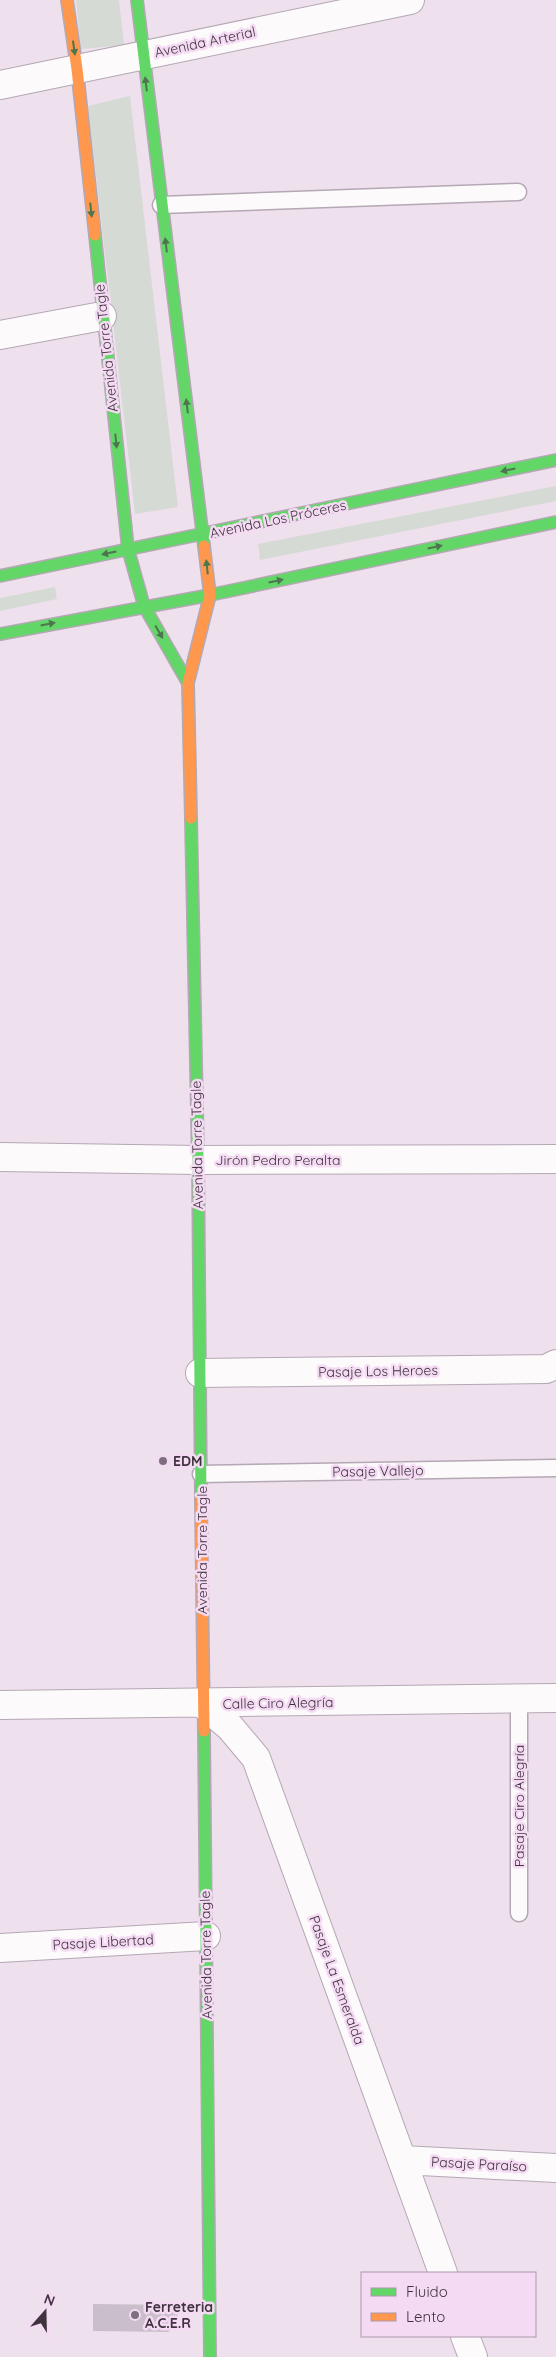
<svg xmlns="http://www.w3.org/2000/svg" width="556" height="2357" font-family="Quicksand,sans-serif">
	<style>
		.green { fill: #d6dad4 }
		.building { fill: #cabeca }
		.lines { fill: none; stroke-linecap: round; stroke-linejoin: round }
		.lane-casing { stroke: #b3a8b3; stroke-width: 19 }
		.street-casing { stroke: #b3a8b3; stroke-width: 30 }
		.fast-casing { stroke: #b3a8b3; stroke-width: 14 }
		.slow-casing { stroke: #b3a8b3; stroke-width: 14 }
		.lane { stroke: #fdfafc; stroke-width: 16 }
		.street { stroke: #fdfafc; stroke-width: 28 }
		.fast { stroke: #63d668; stroke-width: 11 }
		.slow { stroke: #ff974d; stroke-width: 11 }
		.oneway { fill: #4d754f }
		.poi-dot { fill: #7d707c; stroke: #f5daf4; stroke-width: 2 }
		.labels { text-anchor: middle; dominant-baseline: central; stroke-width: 5; stroke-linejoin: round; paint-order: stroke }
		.street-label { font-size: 14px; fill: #3f343e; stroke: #f5daf4 }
		.poi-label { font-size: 14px; font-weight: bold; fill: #3f343e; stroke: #f5daf4; text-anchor: start }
	</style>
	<rect width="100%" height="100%" fill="#efe0ee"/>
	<path class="green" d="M76 0H119L124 45 81 49Z
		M130 96 178 507 135 514 88 106Z
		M556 486V501L260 560 258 544Z
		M55 587 57 599 0 611V598Z"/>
	<path class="building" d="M93 2304 178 2305V2324L168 2332 93 2331Z"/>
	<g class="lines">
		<g class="lane-casing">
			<path id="lane" d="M161 205 518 192
				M201 1474 556 1468
				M519 1699V1913"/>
		</g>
		<g class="street-casing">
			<path id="street" d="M0 85 410 0
				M0 335 102 316
				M0 1157 198 1160 556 1159
				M200 1373 546 1369 556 1364
				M203 1704 230 1727 256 1758 443 2273
				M0 1705 556 1698
				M0 1948 206 1936
				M402 2160 556 2168
				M465 2336 473 2357"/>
		</g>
		<g class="fast-casing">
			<path id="fast" d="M137 0 204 546
				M95 235 128 549 144 606 188 683
				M0 576 556 460
				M0 634 210 595 556 522
				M191 818 198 1160 201 1499
				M204 1731 210 2357"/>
		</g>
		<g class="slow-casing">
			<path id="slow" d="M67 0 77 69 95 235
				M191 818 188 683 210 595 204 546
				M201 1499 204 1731"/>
		</g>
		<use href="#lane" class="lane"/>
		<use href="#street" class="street"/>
		<use href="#fast" class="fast"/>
		<use href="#slow" class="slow"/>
	</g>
	<defs><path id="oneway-solid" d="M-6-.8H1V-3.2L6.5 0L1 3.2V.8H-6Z" transform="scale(1.25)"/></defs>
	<g class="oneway">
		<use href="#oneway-solid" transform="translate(74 48) rotate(82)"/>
		<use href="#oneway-solid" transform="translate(146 84) rotate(-97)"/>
		<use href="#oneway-solid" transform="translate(91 210) rotate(84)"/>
		<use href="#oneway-solid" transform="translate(166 245) rotate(-97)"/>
		<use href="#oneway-solid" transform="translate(187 406) rotate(-97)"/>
		<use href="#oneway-solid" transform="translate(116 441) rotate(84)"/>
		<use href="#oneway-solid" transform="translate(508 470) rotate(168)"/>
		<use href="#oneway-solid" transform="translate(435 547) rotate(-12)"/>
		<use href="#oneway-solid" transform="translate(109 553) rotate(168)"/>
		<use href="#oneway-solid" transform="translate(207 567) rotate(-96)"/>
		<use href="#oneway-solid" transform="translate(276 581) rotate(-12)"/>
		<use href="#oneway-solid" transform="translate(48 624) rotate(-11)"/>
		<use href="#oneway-solid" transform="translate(159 632) rotate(60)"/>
	</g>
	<g class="poi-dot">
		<circle cx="163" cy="1461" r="5"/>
		<circle cx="135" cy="2315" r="5"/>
	</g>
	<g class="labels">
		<g class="street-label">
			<text transform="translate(205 42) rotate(-12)">Avenida Arterial</text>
			<text transform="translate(106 348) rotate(-96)">Avenida Torre Tagle</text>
			<text transform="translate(278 519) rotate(-12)">Avenida Los Próceres</text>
			<text transform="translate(197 1145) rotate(-91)">Avenida Torre Tagle</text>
			<text x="278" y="1160">Jirón Pedro Peralta</text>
			<text transform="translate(378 1371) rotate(-1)">Pasaje Los Heroes</text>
			<text transform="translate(378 1471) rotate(-1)">Pasaje Vallejo</text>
			<text transform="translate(202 1550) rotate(-90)">Avenida Torre Tagle</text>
			<text transform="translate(278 1703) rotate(-1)">Calle Ciro Alegría</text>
			<text transform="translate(519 1806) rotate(-90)">Pasaje Ciro Alegría</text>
			<text transform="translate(103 1942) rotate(-3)">Pasaje Libertad</text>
			<text transform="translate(206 1955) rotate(-91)">Avenida Torre Tagle</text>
			<text transform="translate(337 1980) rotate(70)">Pasaje La Esmeralda</text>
			<text transform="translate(479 2164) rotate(3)">Pasaje Paraíso</text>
		</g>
		<g class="poi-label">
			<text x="173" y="1461">EDM</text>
			<text x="145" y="2307">Ferreteria<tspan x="145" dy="16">A.C.E.R</tspan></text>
		</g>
	</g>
	<rect x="361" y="2272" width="175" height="65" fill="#f5daf4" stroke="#ac98ab"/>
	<rect x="371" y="2288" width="25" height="8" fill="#63d668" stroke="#ac98ab"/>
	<text x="406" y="2297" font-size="15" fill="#3f343e">Fluido</text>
	<rect x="371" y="2313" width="25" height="8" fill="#ff974d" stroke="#ac98ab"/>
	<text x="406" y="2322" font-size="15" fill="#3f343e">Lento</text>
	<g transform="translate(45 2312) rotate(20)" stroke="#f5daf4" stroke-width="4" paint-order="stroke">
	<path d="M0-4L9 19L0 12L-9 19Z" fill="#3f343e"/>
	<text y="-8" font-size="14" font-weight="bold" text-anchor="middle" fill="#3f343e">N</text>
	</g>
</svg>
